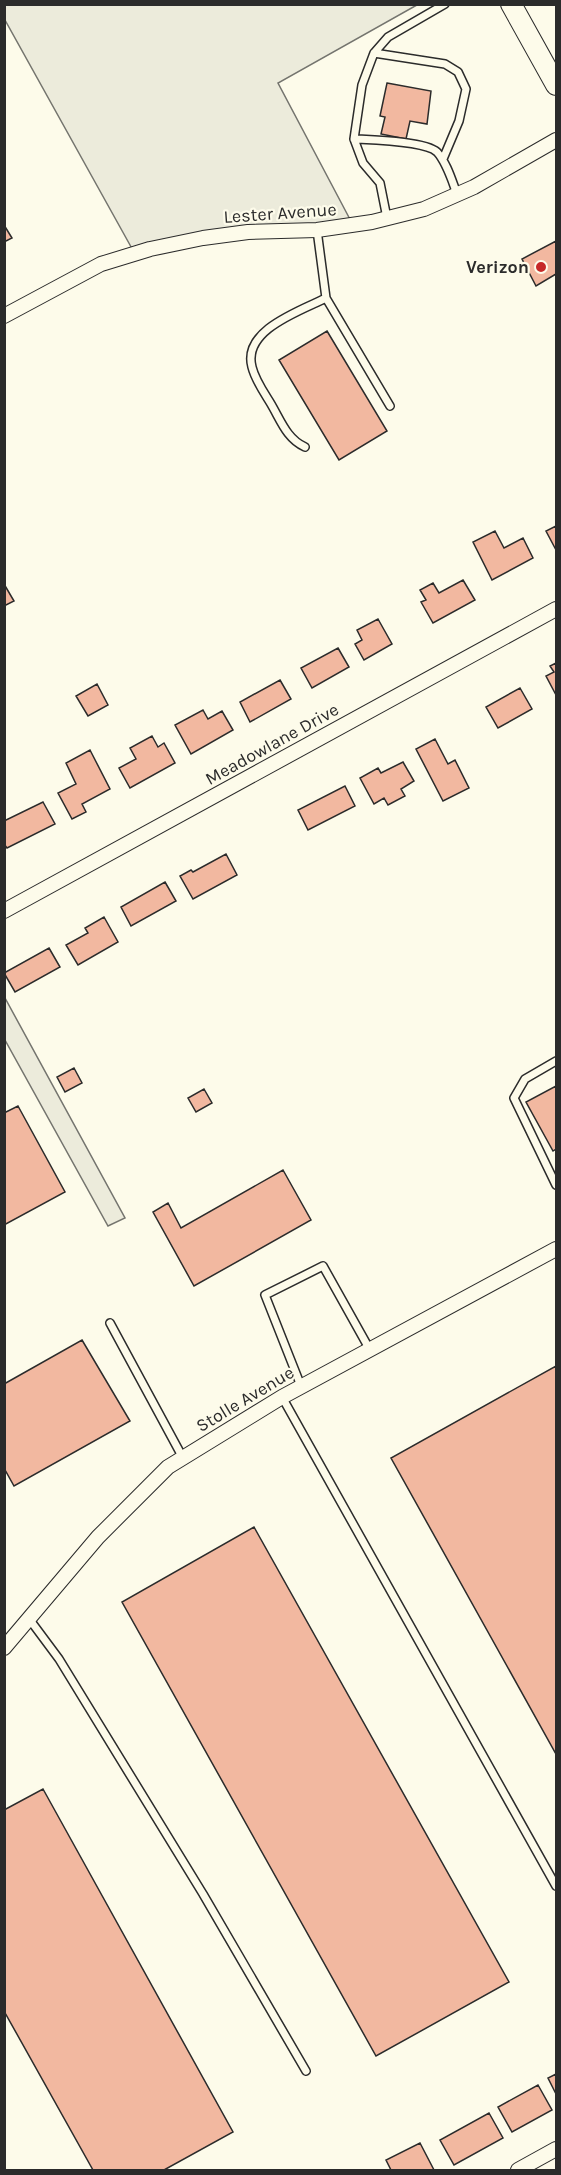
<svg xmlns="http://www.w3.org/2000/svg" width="561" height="2175" font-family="Karla,sans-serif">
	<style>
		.green { fill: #ecebdb; stroke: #74746e; stroke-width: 1.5 }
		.building { fill: #f2b8a0; stroke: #2b2b2b; stroke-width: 1.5 }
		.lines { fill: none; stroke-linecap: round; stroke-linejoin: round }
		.service-casing { stroke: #2b2b2b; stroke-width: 10 }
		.minor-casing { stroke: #2b2b2b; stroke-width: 16 }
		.secondary-casing { stroke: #2b2b2b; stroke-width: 22 }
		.service { stroke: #fdfbea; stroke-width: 7 }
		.minor { stroke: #fdfbea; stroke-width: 14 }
		.secondary { stroke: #fdfbea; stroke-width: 20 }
		.poi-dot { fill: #c62828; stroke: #fdfbea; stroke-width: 2 }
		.labels { text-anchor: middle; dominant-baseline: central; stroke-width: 4.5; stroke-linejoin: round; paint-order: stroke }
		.street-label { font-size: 18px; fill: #2b2b2b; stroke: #fdfbea }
		.poi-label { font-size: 18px; font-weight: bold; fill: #2b2b2b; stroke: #fdfbea; text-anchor: end }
	</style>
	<rect width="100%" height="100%" fill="#fdfbea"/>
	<path class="green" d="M4 5H417L278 83 353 225 248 232 135 254 5 20Z
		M4 998H5L125 1218 108 1226 5 1040Z"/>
	<path class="building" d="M387 83 431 91 427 124 410 121 406 139 381 134 385 117 380 116Z
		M4 225 12 238 4 242Z
		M556 241V274L536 286 522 259Z
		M327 331 387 431 339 460 279 360Z
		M556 526V550L546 531Z
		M495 531 504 548 523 538 533 558 492 580 473 542Z
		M463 580 475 600 433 623 421 602 426 600 420 590 433 583 439 593Z
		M4 584 14 601 4 606Z
		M378 619 392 644 364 660 355 644 362 640 357 630Z
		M338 648 349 667 312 688 301 668Z
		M556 663V695L546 676 554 672 550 666Z
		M280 680 291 699 250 722 240 702Z
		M97 684 108 705 88 716 76 696Z
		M520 688 532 709 498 728 486 707Z
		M203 710 208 719 222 711 233 730 191 754 175 725Z
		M152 736 158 747 164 743 175 763 130 788 119 768 136 759 130 748Z
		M435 739 448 764 455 760 469 788 443 801 416 749Z
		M90 750 110 789 82 804 86 812 72 819 58 793 76 784 66 763Z
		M403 762 414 781 401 789 405 796 388 805 384 798 374 804 360 778 378 768 381 773Z
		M345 786 355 806 308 830 298 810Z
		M43 802 55 824 7 848 4 844V821Z
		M226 854 237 875 193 899 180 876 191 870 193 872Z
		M165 882 176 901 131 926 121 907Z
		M104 917 118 942 78 965 66 945 88 933 85 928Z
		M49 948 60 967 15 992 4 973Z
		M74 1068 82 1083 65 1092 57 1077Z
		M556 1086V1149L553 1151 526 1102Z
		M204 1089 212 1103 196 1112 188 1098Z
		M18 1106 65 1192 4 1225V1113Z
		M283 1170 311 1220 194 1286 153 1212 168 1203 181 1228Z
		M82 1340 130 1421 14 1486 4 1468V1384Z
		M556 1366V1754L391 1458Z
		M254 1527 509 1982 376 2056 122 1602Z
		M43 1789 233 2132 164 2170H93L4 2011V1810Z
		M556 2074V2094L548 2078Z
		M538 2085 552 2110 512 2132 498 2107Z
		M489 2113 503 2138 454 2165 440 2140Z
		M420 2143 434 2170H391L386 2160Z"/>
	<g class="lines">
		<g class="service-casing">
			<path id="service" d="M374 53 445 64 458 72 466 89 459 121 443 159
				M354 139C372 140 425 141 437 152 447 163 452 181 457 194
				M387 218 380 183 363 163 354 139 362 85 374 53 388 37 445 4
				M317 230 326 298 390 406
				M305 447C287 439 281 421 271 404 265 394 255 380 252 367 242 330 300 311 326 298
				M556 1061 525 1079 514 1098 556 1185
				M110 1323 183 1458
				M301 1386 265 1295 323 1266 370 1350
				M282 1397 556 1886
				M30 1620 59 1659 203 1894 306 2071"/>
		</g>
		<g class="minor-casing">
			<path id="minor" d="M4 316 101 264 150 249 203 238 248 232 317 230 372 222 424 209 474 187 556 140
				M4 911 556 609
				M4 1648 98 1537 168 1467 282 1397 556 1249
				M518 2170 556 2149"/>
		</g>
		<g class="secondary-casing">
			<path id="secondary" d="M511 4 556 85"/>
		</g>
		<use href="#service" class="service"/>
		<use href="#minor" class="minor"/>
		<use href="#secondary" class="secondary"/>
	</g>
	<circle class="poi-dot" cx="541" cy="267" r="6"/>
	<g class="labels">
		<g class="street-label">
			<text transform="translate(280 213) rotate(-4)">Lester Avenue</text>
			<text transform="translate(272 744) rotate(-29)">Meadowlane Drive</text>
			<text transform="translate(245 1399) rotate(-31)">Stolle Avenue</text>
		</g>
		<g class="poi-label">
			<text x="529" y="267">Verizon</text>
		</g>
	</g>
	<rect width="561" height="2175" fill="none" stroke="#2b2b2b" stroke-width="12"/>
</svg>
